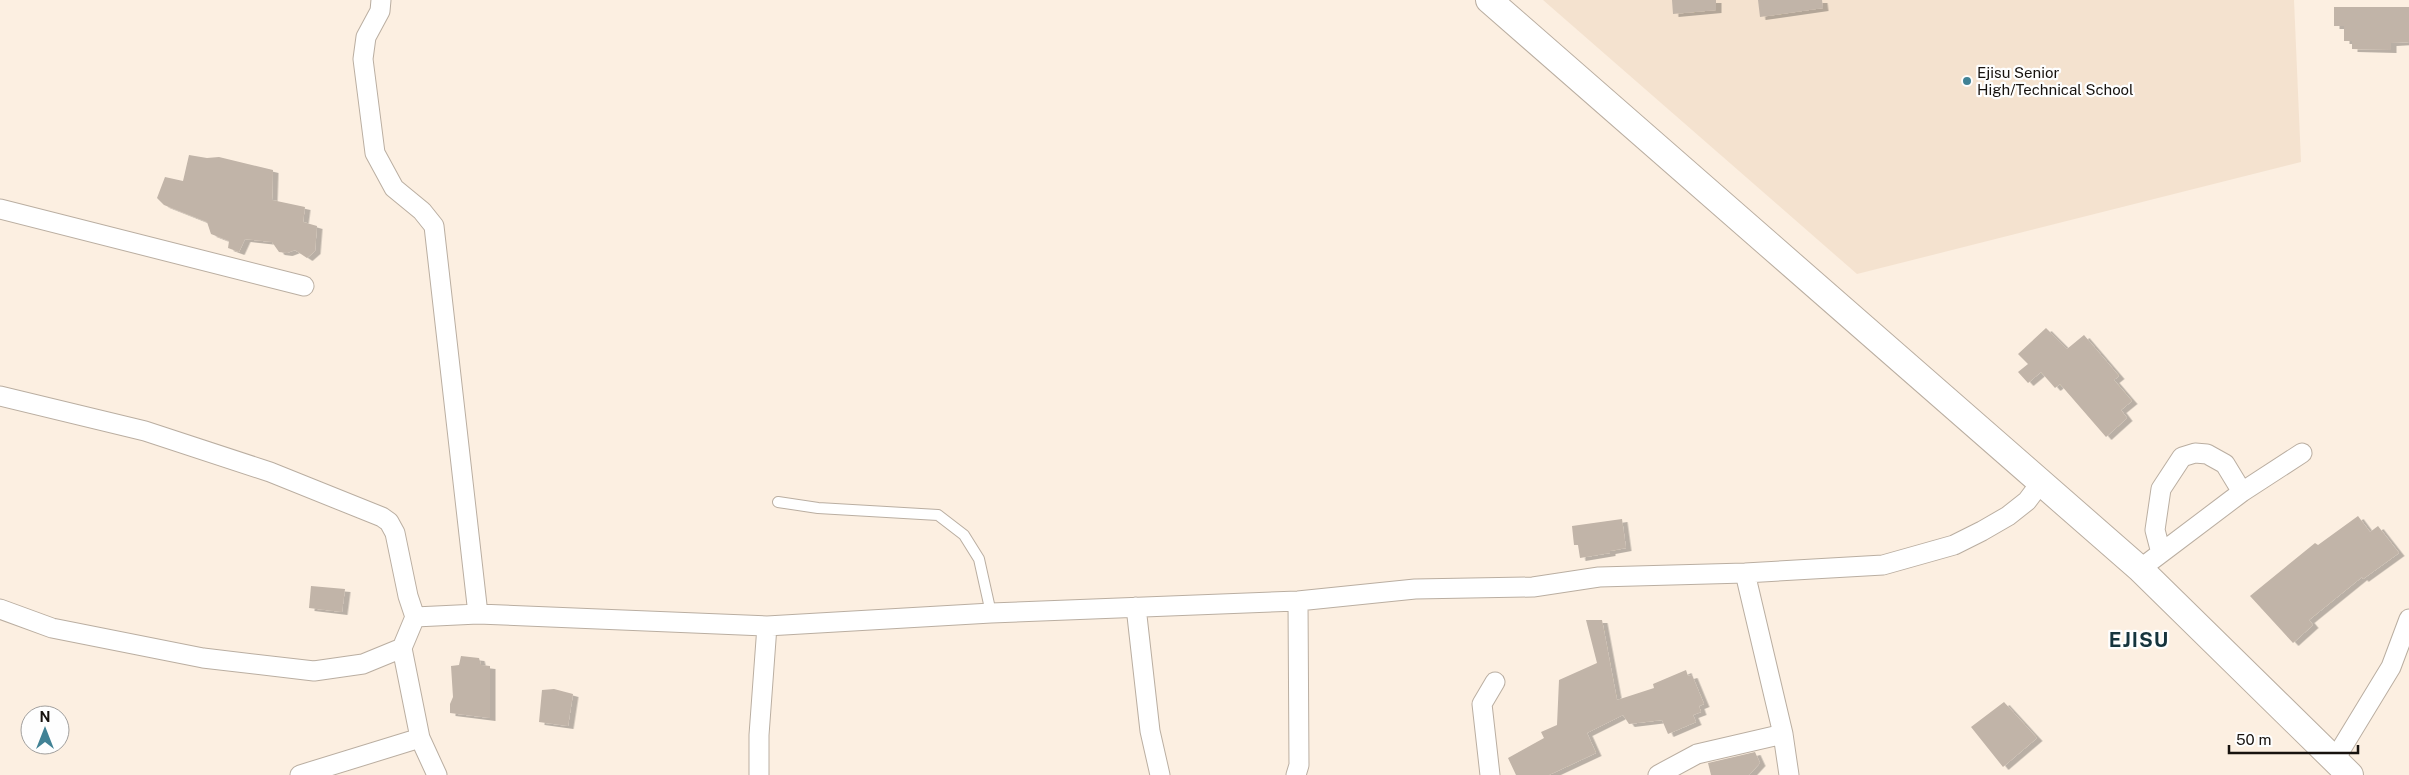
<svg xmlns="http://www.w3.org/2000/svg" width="2409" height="775" font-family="'Public Sans',sans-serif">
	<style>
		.built { fill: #f4e2cf }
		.building { fill: #c1b4a8; filter: url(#shadow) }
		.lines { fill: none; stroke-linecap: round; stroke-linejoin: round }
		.lane-casing { stroke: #baaea1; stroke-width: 12 }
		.street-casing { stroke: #baaea1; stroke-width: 21 }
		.secondary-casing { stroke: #baaea1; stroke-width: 28 }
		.lane { stroke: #fff; stroke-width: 10 }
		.street { stroke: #fff; stroke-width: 19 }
		.secondary { stroke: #fff; stroke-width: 26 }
		.poi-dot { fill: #418295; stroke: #fefefe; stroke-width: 2 }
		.labels { text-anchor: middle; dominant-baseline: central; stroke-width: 4.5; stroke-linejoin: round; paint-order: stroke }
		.poi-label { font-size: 15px; fill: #17120e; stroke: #fefefe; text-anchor: start }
		.district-label { font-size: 20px; font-weight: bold; letter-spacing: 1px; fill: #15343d; stroke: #fefefe }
	</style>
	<defs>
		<filter id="shadow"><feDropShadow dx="5.5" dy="3" stdDeviation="0" flood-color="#0004"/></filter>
	</defs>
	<rect width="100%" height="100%" fill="#fcefe1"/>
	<path class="built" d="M1543 0H2294L2301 162 1857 274Z"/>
	<path class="building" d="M1672 0H1716V10L1673 14Z
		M1758 0H1822L1823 8 1760 17Z
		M2334 7H2409V42L2391 43V50L2352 49V41H2344V26H2334Z
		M189 155 207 158 219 157 273 170 272 200 305 207 303 222 317 226 315 251 307 258 295 250 287 253 279 252 272 242 245 239 239 252 228 248 229 241 211 234 207 222 164 205 157 198 165 177 183 181Z
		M2046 328 2067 349 2084 335 2119 376 2114 380 2132 401 2121 410 2127 418 2106 437 2060 384 2055 388 2041 372 2028 383 2018 372 2028 364 2018 354Z
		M2358 516 2370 532 2378 526 2399 553 2363 579 2362 577 2309 620 2313 625 2293 643 2250 596 2315 543 2318 545Z
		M1622 519 1626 548 1610 551V553L1580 558 1578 545H1574L1572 526Z
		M311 586 345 589 342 612 309 608Z
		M1586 620H1602L1617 700 1654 688 1653 684 1686 670 1688 676 1692 675 1704 704 1699 706 1701 712 1693 715 1696 722 1668 734 1662 720 1629 724 1623 715 1587 733 1596 753 1549 775H1516L1508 758 1544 738 1541 732 1557 725 1559 680 1597 663Z
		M461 656 479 658 481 665 490 666V718L450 713V704L453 697 451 666 459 665Z
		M554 689 573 694 568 726 539 722 542 690Z
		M2004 702 2037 738 2003 767 1971 727Z
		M1755 752 1760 763 1749 775H1711L1708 763Z"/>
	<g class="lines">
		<g class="lane-casing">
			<path id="lane" d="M778 502 818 508 938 515 964 535 979 559 991 613"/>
		</g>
		<g class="street-casing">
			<path id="street" d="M381 0 380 11 366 37 363 59 375 153 394 188 422 211 434 226 478 614
				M0 209 304 286
				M0 396 145 431 270 472 382 517 389 522 395 533 408 596 415 617 402 648 363 664 314 671 203 658 52 628 0 609
				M2161 553 2155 530 2161 489 2182 457 2195 453 2207 454 2225 464 2242 492
				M2140 569 2242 492 2302 453
				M1745 573 1783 734 1789 775
				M1136 607 1150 731 1160 775
				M415 617 478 614 767 626 991 613 1298 601 1415 589 1533 587 1599 577 1745 573 1883 565 1954 545 1982 531 2008 516 2027 501 2042 481
				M402 648 420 738 437 775
				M2335 759 2391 667 2409 619
				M300 775 420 738
				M759 775V735L767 626
				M1296 775 1299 765 1298 601
				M1490 775 1482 704 1495 682
				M1658 775 1697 754 1783 734"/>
		</g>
		<g class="secondary-casing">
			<path id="secondary" d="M1489 0 2140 569 2350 775"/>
		</g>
		<use href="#lane" class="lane"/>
		<use href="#street" class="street"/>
		<use href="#secondary" class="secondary"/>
	</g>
	<circle class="poi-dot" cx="1967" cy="81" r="5"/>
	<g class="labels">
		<g class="poi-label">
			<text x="1977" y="72">Ejisu Senior<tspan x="1977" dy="17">High/Technical School</tspan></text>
		</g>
		<g class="district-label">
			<text x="2139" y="640">EJISU</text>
		</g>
	</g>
	<g transform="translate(45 730)"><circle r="24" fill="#fefefe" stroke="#a2a09e"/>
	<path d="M0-4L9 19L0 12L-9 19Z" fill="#418295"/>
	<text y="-8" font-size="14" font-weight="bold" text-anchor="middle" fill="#17120e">N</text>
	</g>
	<path d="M2229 745v8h129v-8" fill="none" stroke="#17120e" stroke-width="2.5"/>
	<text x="2236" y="745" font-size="15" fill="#17120e" stroke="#fefefe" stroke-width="4" paint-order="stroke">50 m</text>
</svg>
